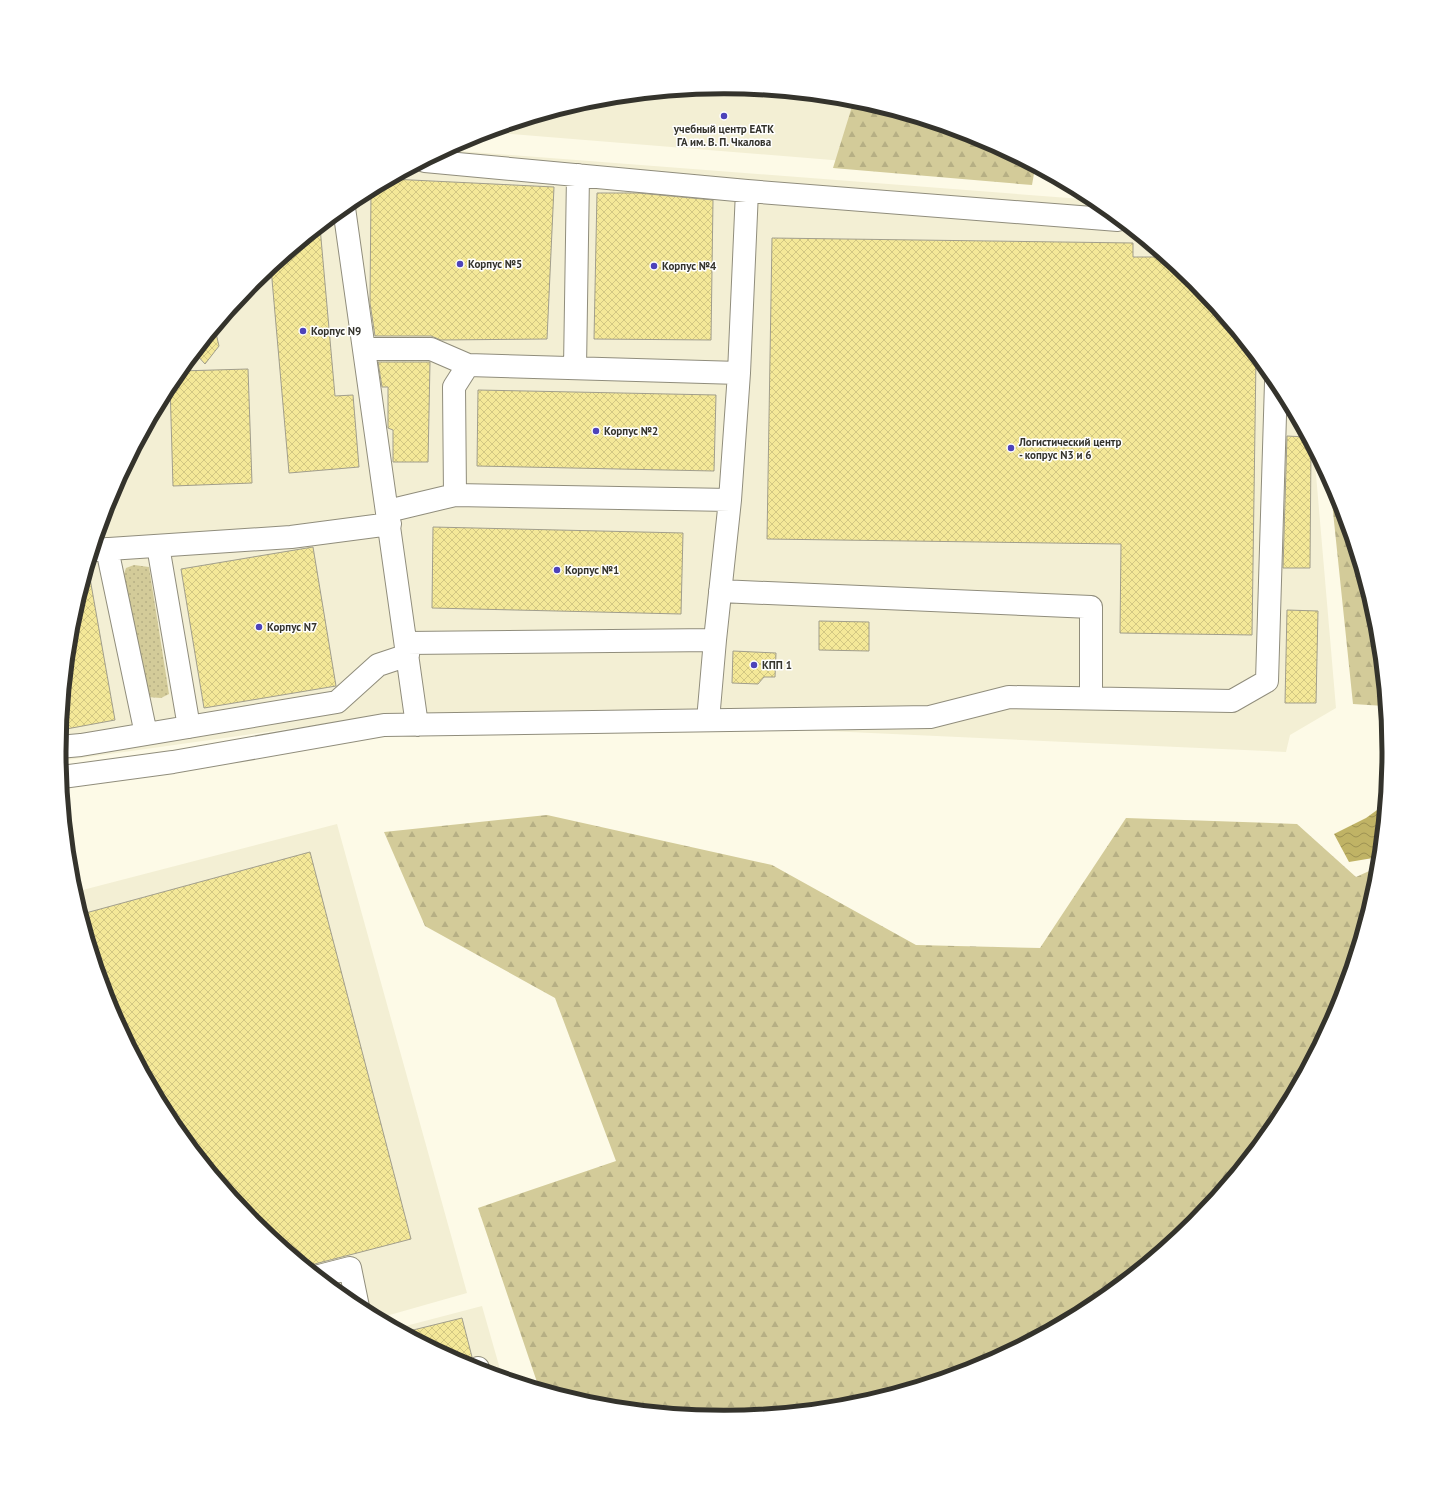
<svg xmlns="http://www.w3.org/2000/svg" width="1448" height="1504" font-family="'PT Sans',sans-serif">
	<style>
		.built { fill: #f3efd4 }
		.grass { fill: url(#grass-dots) }
		.forest { fill: url(#forest-firs) }
		.water { fill: url(#water-waves) }
		.building { fill: url(#building-cross-hatch); stroke: #a19e8c }
		.lines { fill: none; stroke-linecap: round; stroke-linejoin: round }
		.minor-casing { stroke: #908d7c; stroke-width: 24 }
		.minor { stroke: #fff; stroke-width: 22 }
		.poi-dot { fill: #4d43ba; stroke: #fff; stroke-width: 1.5 }
		.labels { text-anchor: middle; dominant-baseline: central; stroke-width: 3; stroke-linejoin: round; paint-order: stroke }
		.poi-label { font-size: 11px; font-weight: bold; fill: #34332c; stroke: #fff; text-anchor: start }
		.rim { fill: none; stroke: #34332c; stroke-width: 5 }
	</style>
	<defs>
		<pattern id="grass-dots" width="8" height="8" patternUnits="userSpaceOnUse"><rect width="8" height="8" fill="#d3cb99"/><path d="M2 2h.1M6 6h.1" fill="none" stroke="#b6af84" stroke-width="1.8" stroke-linecap="round"/></pattern>
		<pattern id="forest-firs" width="22" height="20" patternUnits="userSpaceOnUse"><rect width="22" height="20" fill="#d3cb99"/><path d="M5 1l3.5 6h-7zM16 11l3.5 6h-7z" fill="#b6af84"/></pattern>
		<pattern id="water-waves" width="16" height="10" patternUnits="userSpaceOnUse"><rect width="16" height="10" fill="#c0b365"/><path d="M0 5q4-4 8 0t8 0" fill="none" stroke="#9d9253"/></pattern>
		<pattern id="building-cross-hatch" width="8" height="8" patternUnits="userSpaceOnUse"><rect width="8" height="8" fill="#f4e898"/><path d="M0 0l8 8M0 8l8-8" fill="none" stroke="#d2c783"/></pattern>
	</defs>
	<rect width="100%" height="100%" fill="#fdfae7"/>
	<path class="built" d="M724 87 854 100 979 138 1027 176 488 132 594 100Z
		M446 150 1095 200 1194 282 1277 383 1314 451 1336 708 1290 735 1286 752 409 712 60 761 59 752 72 622 110 497 171 382 254 282 355 199Z
		M337 824 467 1293 379 1318 354 1305 254 1222 171 1121 110 1006 75 892Z
		M482 1306 502 1376 469 1366 398 1328Z"/>
	<path class="grass" d="M134 565 149 567 169 694 161 698 147 697 122 580 126 568Z"/>
	<path class="forest" d="M854 100 979 138 1035 168 1032 185 833 168Z
		M1330 483 1338 498 1376 622 1384 706 1353 704Z
		M547 815 772 865 916 945 1040 948 1126 818 1297 824 1356 877 1378 867 1376 882 1338 1007 1277 1122 1194 1222 1093 1305 978 1366 854 1404 724 1417 594 1404 539 1388 478 1208 616 1161 555 998 425 926 384 832Z"/>
	<path class="water" d="M1384 805 1379 857 1349 862 1334 834 1366 818Z"/>
	<path class="building" d="M391 179 554 187 547 339 441 340 431 336H375L370 303 371 190Z
		M597 193H638L713 200 711 340 594 339Z
		M320 227 335 396 353 395 359 467 289 473 271 268Z
		M772 238 1133 243V257H1164L1194 282 1256 357 1252 635 1120 633 1121 544 767 539Z
		M215 329 219 346 205 364 195 353Z
		M378 362H430L428 462H393V430L388 428V387H382Z
		M248 369 252 483 173 486 170 385 171 382 180 371Z
		M478 390 716 395 714 471 477 466Z
		M1287 436 1306 437 1311 447 1310 568H1283Z
		M433 527 683 533 681 614 432 608Z
		M313 547 336 686 204 708 181 569Z
		M88 567 115 720 61 730 72 622Z
		M1287 610 1318 611 1316 703H1285Z
		M819 621 869 622V651L819 650Z
		M733 651 776 653 775 677H764L758 684 732 683Z
		M310 852 411 1239 307 1266 254 1222 171 1121 110 1006 82 914Z
		M462 1318 472 1357 463 1363 405 1332Z"/>
	<g class="lines">
		<g class="minor-casing">
			<path id="minor" d="M425 161 747 191 1118 220
				M344 208 417 725
				M365 349H431L468 365
				M575 368 578 175
				M739 373 747 191
				M455 495 454 387 468 365 739 373 730 500
				M388 511 455 495 730 500 715 640
				M158 546 189 727
				M107 549 146 734
				M94 550 291 537 390 524
				M720 591 1091 607V698
				M406 643 715 640 708 720
				M59 747 81 745 337 702 378 665 408 655
				M62 777 173 762 384 725 930 717 1009 697 1232 701 1267 681 1276 382
				M319 1276 350 1268 358 1307
				M477 1369 478 1368"/>
		</g>
		<use href="#minor" class="minor"/>
	</g>
	<g class="poi-dot">
		<circle cx="724" cy="116" r="4"/>
		<circle cx="460" cy="264" r="4"/>
		<circle cx="654" cy="266" r="4"/>
		<circle cx="303" cy="331" r="4"/>
		<circle cx="596" cy="431" r="4"/>
		<circle cx="1011" cy="448" r="4"/>
		<circle cx="557" cy="570" r="4"/>
		<circle cx="259" cy="627" r="4"/>
		<circle cx="754" cy="665" r="4"/>
	</g>
	<g class="labels">
		<g class="poi-label">
			<text x="724" y="129" text-anchor="middle">учебный центр ЕАТК<tspan x="724" dy="13">ГА им. В. П. Чкалова</tspan></text>
			<text x="468" y="264">Корпус №5</text>
			<text x="662" y="266">Корпус №4</text>
			<text x="311" y="331">Корпус N9</text>
			<text x="604" y="431">Корпус №2</text>
			<text x="1019" y="442">Логистический центр<tspan x="1019" dy="13">- копрус N3 и 6</tspan></text>
			<text x="565" y="570">Корпус №1</text>
			<text x="267" y="627">Корпус N7</text>
			<text x="762" y="665">КПП 1</text>
		</g>
	</g>
	<path d="M0 0H1448V1504H0ZM66 752a658 658 0 1 1 1316 0a658 658 0 1 1-1316 0Z" fill="#fff" fill-rule="evenodd"/>
	<path class="rim" d="M66 752a658 658 0 1 1 1316 0a658 658 0 1 1-1316 0Z"/>
</svg>
